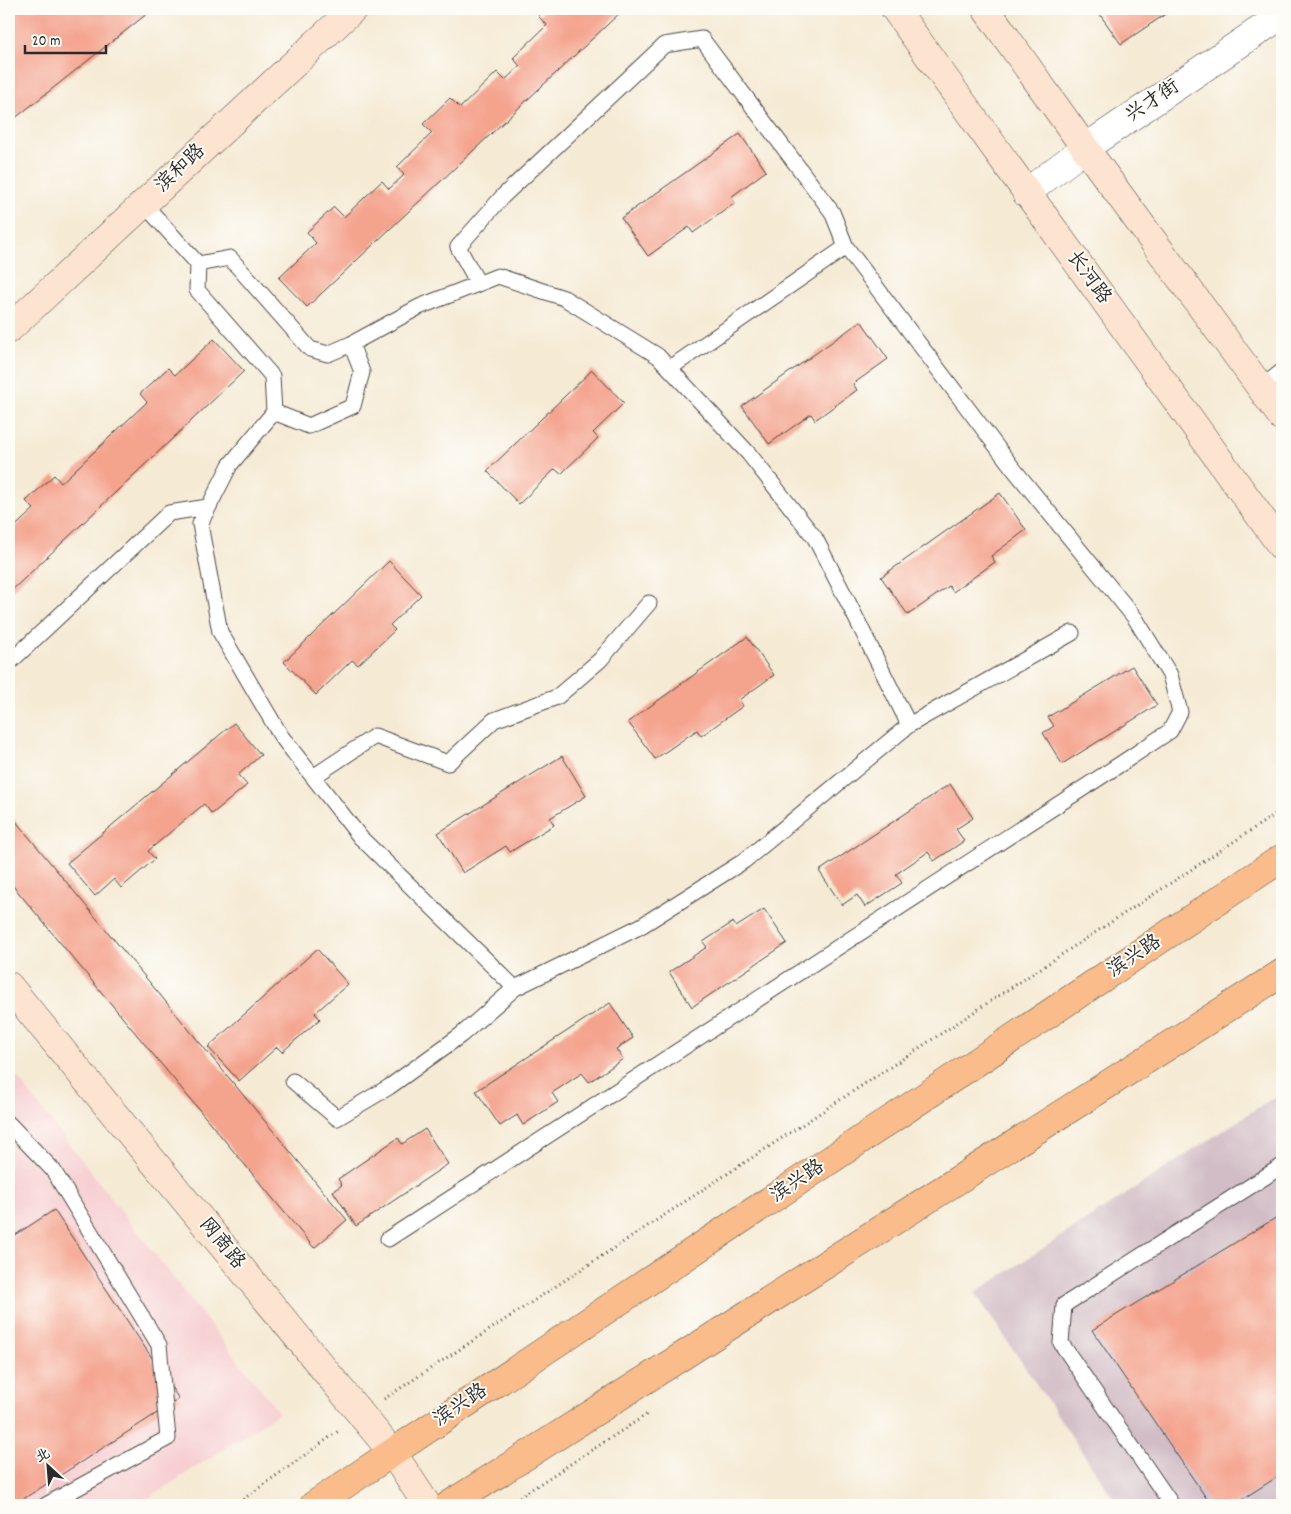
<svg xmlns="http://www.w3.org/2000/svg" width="1291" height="1514" font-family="Dekko,'LXGW WenKai TC',sans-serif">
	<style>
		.built { fill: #f7cfd2 }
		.industrial { fill: #d2bdc6 }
		.building { fill: #f4a38d }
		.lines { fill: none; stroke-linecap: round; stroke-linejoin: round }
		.lane-casing { stroke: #494844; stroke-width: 17 }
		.street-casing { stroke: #494844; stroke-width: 29 }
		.secondary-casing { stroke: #494844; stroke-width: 29 }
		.primary-casing { stroke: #494844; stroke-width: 29 }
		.path { stroke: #494844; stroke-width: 3; stroke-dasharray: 1 4; stroke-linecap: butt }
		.lane { stroke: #fff; stroke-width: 15 }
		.street { stroke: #fff; stroke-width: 28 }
		.secondary { stroke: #fde4d0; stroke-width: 28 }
		.primary { stroke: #f9bc8a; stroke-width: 28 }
		.labels { text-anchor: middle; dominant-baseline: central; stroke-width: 4; stroke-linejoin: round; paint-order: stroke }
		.street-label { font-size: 20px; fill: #2b2b2b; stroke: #fdfcf7 }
	</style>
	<rect width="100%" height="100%" fill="#fdfcf7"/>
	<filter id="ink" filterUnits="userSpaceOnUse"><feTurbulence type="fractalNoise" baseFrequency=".02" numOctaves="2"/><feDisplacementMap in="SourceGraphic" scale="10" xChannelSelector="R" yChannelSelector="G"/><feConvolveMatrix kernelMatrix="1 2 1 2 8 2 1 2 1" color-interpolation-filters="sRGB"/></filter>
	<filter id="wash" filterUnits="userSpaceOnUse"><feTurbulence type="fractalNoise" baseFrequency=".0096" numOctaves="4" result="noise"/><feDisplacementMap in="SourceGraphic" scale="20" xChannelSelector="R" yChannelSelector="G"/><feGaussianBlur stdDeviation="1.12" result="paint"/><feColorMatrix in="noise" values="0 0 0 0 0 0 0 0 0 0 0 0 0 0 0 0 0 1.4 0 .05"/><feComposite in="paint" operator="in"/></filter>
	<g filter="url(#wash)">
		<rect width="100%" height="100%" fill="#f5ead4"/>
		<path class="built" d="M9 1067 279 1413 138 1505H9Z"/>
		<path class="industrial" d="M1282 1092V1505H1118L975 1293Z"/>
		<g id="blocks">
			<path class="building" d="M9 9H153L9 123Z
				M545 9H624L307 307 279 278 316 243 307 232 334 207 344 217 382 181 389 189 404 175 397 167 432 133 423 124 450 98 460 108 497 72 505 80 520 66 513 58 547 25 538 16Z
				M1096 9H1173L1121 44Z
				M740 134 766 171 731 197 735 203 693 233 689 227 648 256 621 218Z
				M861 321 888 359 853 384 857 390 815 420 811 414 769 444 742 406Z
				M214 339 244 371 9 593V532L34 509 26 501 54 475 61 483 147 402 140 394 168 368 175 375Z
				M592 370 624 403 593 433 598 438 561 474 555 469 519 504 487 471Z
				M1000 493 1026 530 991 556 995 562 953 592 949 586 908 615 881 577Z
				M389 561 421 595 390 625 395 630 358 665 352 660 316 695 284 662Z
				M747 637 774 675 739 700 743 706 701 736 697 730 655 759 628 722Z
				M1132 666 1157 705 1062 764 1043 733 1054 726 1048 717Z
				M234 723 261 755 238 775 247 785 212 814 204 804 148 851 155 859 121 888 114 879 95 896 67 863Z
				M562 756 586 796 550 818 554 825 510 852 506 846 463 873 438 833Z
				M950 784 973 818 956 829 964 841 934 861 928 852 896 874 902 883 865 907 857 895 842 905 819 871Z
				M9 813 347 1220 314 1248 9 881Z
				M764 909 787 943 692 1007 669 972 707 947 703 942 733 922 736 927Z
				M317 949 348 984 315 1013 320 1019 282 1052 277 1047 239 1081 208 1047Z
				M610 1003 633 1038 616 1049 623 1059 589 1082 582 1073 552 1093 558 1102 523 1125 517 1115 500 1126 476 1091Z
				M425 1129 448 1164 356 1226 333 1191 342 1185 338 1179 398 1138 402 1144Z
				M54 1210 179 1399 14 1505H9V1239Z
				M1282 1214V1474L1233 1505H1211L1092 1330Z"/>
		</g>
	</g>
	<g filter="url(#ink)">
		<use href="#blocks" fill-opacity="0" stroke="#494844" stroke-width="1"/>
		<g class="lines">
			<g class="lane-casing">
				<path id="lane" d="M144 204 198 264 197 290 272 376 274 412 309 426 353 406 362 372 351 344
					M198 264 230 258 310 349 328 354 351 344 419 307 498 276 564 298 658 356 749 454 815 538 849 604 909 725
					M670 368 846 247
					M1261 388 1282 371
					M274 412 230 465 200 524 220 632 281 736 360 837 515 988
					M9 663 169 513 208 507
					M313 777 375 736 448 763 494 720 557 697 600 660 649 603
					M293 1081 337 1118 389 1087 461 1035 515 988 641 926 744 861 909 725 1072 633
					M9 1124 53 1170 159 1345 168 1438 46 1505
					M388 1239 1122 763 1170 731 1180 712 1170 675 1135 618 1012 467 846 247 832 212 702 39 664 45 503 196 458 247 478 283
					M1172 1505 1061 1343 1064 1305 1282 1166"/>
			</g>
			<g class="street-casing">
				<path id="street" d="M1026 193 1085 148 1282 15"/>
			</g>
			<g class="secondary-casing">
				<path id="secondary" d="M895 9 1282 547
					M986 9 1085 148 1282 417
					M9 329 353 9
					M9 986 392 1452 427 1505"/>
			</g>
			<g class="primary-casing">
				<path id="primary" d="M314 1505 1282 858
					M449 1505 1282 973"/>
			</g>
			<path class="path" d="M384 1399 1282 810
				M235 1505 340 1430
				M507 1505 649 1413"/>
			<use href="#lane" class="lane"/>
			<use href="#street" class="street"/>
			<use href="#secondary" class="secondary"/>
			<use href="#primary" class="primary"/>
		</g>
	</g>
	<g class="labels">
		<g class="street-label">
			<text transform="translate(1153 102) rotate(-34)">兴才街</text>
			<text transform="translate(181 169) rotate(-43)">滨和路</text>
			<text transform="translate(1088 278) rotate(54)">长河路</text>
			<text transform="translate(1135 957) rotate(-34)">滨兴路</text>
			<text transform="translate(798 1182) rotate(-34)">滨兴路</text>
			<text transform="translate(221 1244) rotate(51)">网商路</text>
			<text transform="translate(461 1406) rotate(-34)">滨兴路</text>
		</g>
	</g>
	<rect width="1291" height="1514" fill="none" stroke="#fdfcf7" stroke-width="30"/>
	<g transform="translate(48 1466) rotate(334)" stroke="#fdfcf7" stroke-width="4" paint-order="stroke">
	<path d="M0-4L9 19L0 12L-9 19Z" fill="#2b2b2b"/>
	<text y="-8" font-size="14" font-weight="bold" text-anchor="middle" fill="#2b2b2b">北</text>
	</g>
	<path d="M25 45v8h81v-8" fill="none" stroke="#2b2b2b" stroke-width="2.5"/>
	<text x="32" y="45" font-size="15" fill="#2b2b2b" stroke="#fdfcf7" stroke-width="4" paint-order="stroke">20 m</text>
</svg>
